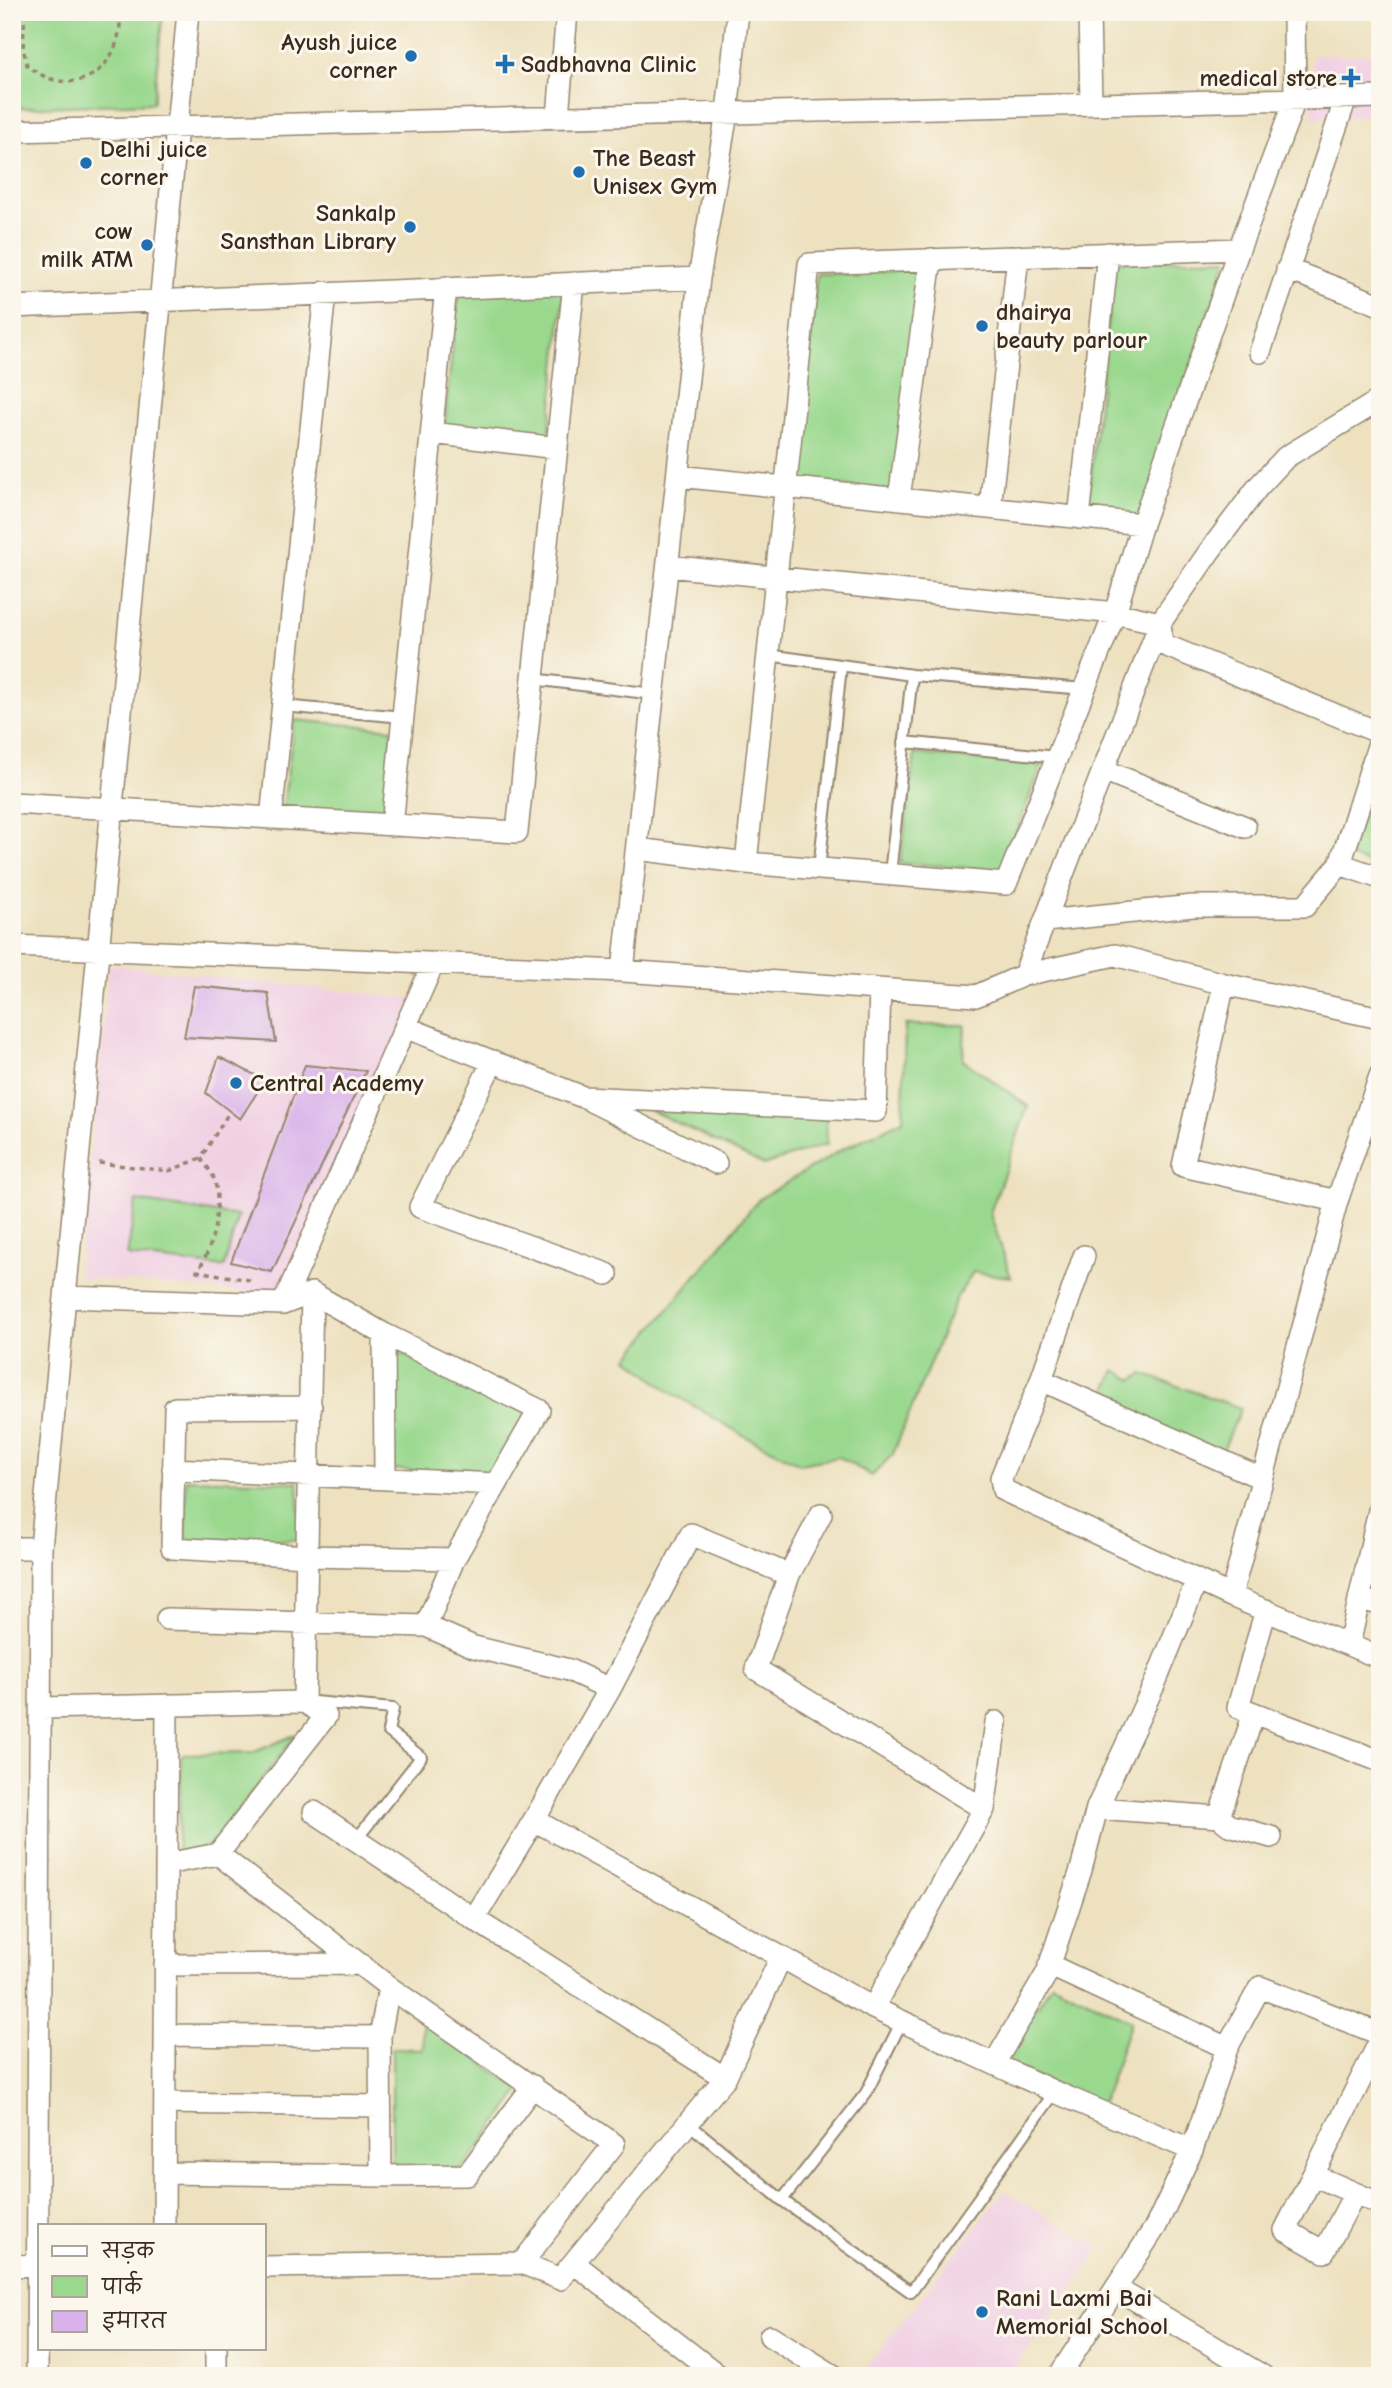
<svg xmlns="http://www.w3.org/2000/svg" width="1392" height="2388" font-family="'Comic Neue','Playpen Sans Deva',sans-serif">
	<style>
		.built { fill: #f1d0e4 }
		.green { fill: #9ad88e; stroke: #6a8156; stroke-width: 2 }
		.building { fill: #dab2eb }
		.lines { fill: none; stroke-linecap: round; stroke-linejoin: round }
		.lane-casing { stroke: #94866f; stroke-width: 14 }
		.street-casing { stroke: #94866f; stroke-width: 24 }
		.path { stroke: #94866f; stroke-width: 3.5; stroke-dasharray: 5 5; stroke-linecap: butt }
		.lane { stroke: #fff; stroke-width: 10 }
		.street { stroke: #fff; stroke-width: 21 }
		.poi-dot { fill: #1f6fb2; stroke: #fbf7ec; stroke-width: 2.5 }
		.labels { text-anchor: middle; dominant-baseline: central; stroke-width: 6; stroke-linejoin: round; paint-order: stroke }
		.poi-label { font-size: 24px; font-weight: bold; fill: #3b2a1e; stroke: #fbf7ec; text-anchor: start }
	</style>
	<rect width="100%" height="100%" fill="#fbf7ec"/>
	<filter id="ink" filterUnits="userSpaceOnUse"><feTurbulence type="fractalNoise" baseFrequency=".0143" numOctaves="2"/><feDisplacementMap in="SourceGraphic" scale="14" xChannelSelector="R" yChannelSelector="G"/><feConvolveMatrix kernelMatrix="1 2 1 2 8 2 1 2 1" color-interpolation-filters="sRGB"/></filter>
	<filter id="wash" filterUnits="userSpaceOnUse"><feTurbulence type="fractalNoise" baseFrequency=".00686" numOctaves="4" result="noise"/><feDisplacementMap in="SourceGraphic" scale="28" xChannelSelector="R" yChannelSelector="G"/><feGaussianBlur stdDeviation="1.57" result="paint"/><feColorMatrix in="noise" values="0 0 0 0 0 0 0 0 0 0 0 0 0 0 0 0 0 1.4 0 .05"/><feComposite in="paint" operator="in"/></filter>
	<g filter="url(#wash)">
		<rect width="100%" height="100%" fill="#ede1c0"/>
		<path class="built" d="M1313 55H1380V116L1312 118Z
			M109 965 414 999 278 1295 78 1277Z
			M1004 2191 1100 2248 1009 2376H860Z"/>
		<path class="green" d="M12 12H163L153 103 12 108Z
			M1227 259 1139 524 1087 512 1114 262Z
			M921 270 899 492 795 481 817 274Z
			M564 289 549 437 444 427 458 295Z
			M294 720 393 729 385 817 283 809Z
			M915 754 1042 765 1001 870 900 863Z
			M1380 759V867L1349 857Z
			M905 1025H965L963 1060 1028 1106 990 1213 1011 1277 973 1272 956 1299 893 1454 872 1476 839 1457 800 1464 743 1435 667 1390 628 1358 759 1199 843 1149 903 1120Z
			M642 1106 826 1116 827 1144 764 1165Z
			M136 1201 238 1216 224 1267 127 1256Z
			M391 1349 531 1413 494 1476 390 1469Z
			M1115 1370 1133 1380 1143 1374 1241 1408 1221 1455 1102 1400Z
			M186 1479 298 1482 301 1540H186Z
			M297 1734 212 1845 177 1855 182 1754 252 1753Z
			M1052 1983 1131 2021 1101 2107 1003 2062Z
			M422 2020 521 2090 463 2169 392 2168V2048L423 2049Z"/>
		<g id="blocks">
			<path class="building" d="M194 986 268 993 276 1042 184 1037Z
				M219 1057 265 1080 240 1119 206 1093Z
				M305 1065 366 1071 272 1272 231 1262Z"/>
		</g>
	</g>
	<g filter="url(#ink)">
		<use href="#blocks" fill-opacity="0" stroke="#94866f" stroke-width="2"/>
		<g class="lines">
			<g class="lane-casing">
				<path id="lane" d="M768 655 912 675 1085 689
					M533 679 654 694
					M283 706 403 717
					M904 742 1057 757
					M819 869 841 667
					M890 874 912 675
					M314 1702 393 1709 388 1731 421 1757 356 1840
					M689 2124 782 2200 911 2292 1055 2092
					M782 2200 866 2093 902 2021"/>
			</g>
			<g class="street-casing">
				<path id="street" d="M1089 12 1091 104
					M558 116 567 12
					M12 131 1380 97
					M1287 269 1380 305
					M12 307 699 278
					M1260 352 1346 98
					M432 433 557 448
					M678 476 1142 524
					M899 499 931 259
					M990 508 1018 256
					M1079 518 1108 253
					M668 566 1115 613 1160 623
					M1160 623 1162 644 1380 733
					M1380 740 1340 864 1380 878
					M1103 770 1245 827
					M12 803 517 832 574 283
					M271 819 325 292
					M392 826 446 287
					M637 849 746 863 809 264 1239 249 1295 100 1294 12
					M746 863 1006 884 1115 613 1142 524 1239 249
					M1045 921 1193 906H1305L1340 864
					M12 946 623 971 976 996 1024 975 1115 955 1224 984 1380 1018
					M623 971 699 278 727 113 738 12
					M1024 975 1160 623 1209 552 1258 487 1286 457 1380 400
					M1224 984 1183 1166 1337 1201
					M405 1027 583 1097 876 1111 880 990
					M493 1061 420 1207 607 1274
					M1380 1076 1337 1201 1231 1596 1380 1658
					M591 1101 716 1163
					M1084 1256 1041 1380 1001 1478 1003 1490 1231 1596
					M65 1297 283 1304 312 1293 384 1334 539 1410 454 1559 426 1626 474 1647 569 1670 610 1689
					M283 1304 433 964
					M384 1334 385 1477
					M1041 1380 1261 1478
					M311 1407 175 1408 172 1548 307 1556 454 1559
					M173 1469 497 1484
					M691 1534 789 1575 756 1669 984 1809 873 2008 534 1820 610 1689Z
					M12 1548H41
					M789 1575 821 1514
					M1359 1599 1380 1604
					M1266 1610 1238 1707 1380 1761
					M167 1619 426 1626
					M1349 1645 1380 1506
					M304 1702 312 1293
					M41 1708 304 1702 326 1716 218 1854 389 1987 614 2144 522 2263
					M1097 1808 1219 1817 1229 1825 1271 1837
					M984 1809 996 1722
					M314 1812 474 1919 725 2078
					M1219 1817 1254 1713
					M166 1864 218 1854
					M474 1919 534 1820
					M165 1965 360 1964
					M1049 1965 1227 2048
					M389 1987 380 2037 381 2176 467 2175 533 2086
					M873 2008 1055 2092 1192 2150
					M165 2035 380 2037
					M994 2064 1047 1973 1081 1870 1097 1808 1155 1683 1197 1580
					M165 2103 380 2106
					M165 2173 381 2176
					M1313 2175 1380 2041
					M1354 2195 1324 2252 1285 2230 1313 2175 1380 2204
					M164 2225 167 1705
					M574 2263 719 2376
					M12 2266 40 2265
					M264 2267 522 2263 560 2279 725 2078 781 1957
					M1117 2289 1263 2376
					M770 2336 834 2376
					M216 2348V2376
					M37 2376 41 1548 188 12
					M1059 2376 1156 2226 1192 2150 1227 2048 1260 1987 1380 2034"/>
			</g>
			<path class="path" d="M25 12 23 48 27 65C73 104 124 70 120 12
				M201 1158C204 1164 211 1170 213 1176 223 1200 213 1252 197 1271L255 1281
				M99 1163 169 1171 201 1158 228 1114"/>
			<use href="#lane" class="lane"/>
			<use href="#street" class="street"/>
		</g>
	</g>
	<g class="poi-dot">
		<circle cx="411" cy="56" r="7"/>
		<path d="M501.5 53.5h7v7h7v7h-7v7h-7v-7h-7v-7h7z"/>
		<path d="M1347.5 67.5h7v7h7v7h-7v7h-7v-7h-7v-7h7z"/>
		<circle cx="86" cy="163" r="7"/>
		<circle cx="579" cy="172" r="7"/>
		<circle cx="410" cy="227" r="7"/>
		<circle cx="147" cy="245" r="7"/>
		<circle cx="982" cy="326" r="7"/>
		<circle cx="236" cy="1083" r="7"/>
		<circle cx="982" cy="2312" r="7"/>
	</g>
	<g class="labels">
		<g class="poi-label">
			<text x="397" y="42" text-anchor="end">Ayush juice<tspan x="397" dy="28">corner</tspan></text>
			<text x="521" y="64">Sadbhavna Clinic</text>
			<text x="1337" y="78" text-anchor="end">medical store</text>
			<text x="100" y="149">Delhi juice<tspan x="100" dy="28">corner</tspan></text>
			<text x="593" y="158">The Beast<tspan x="593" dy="28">Unisex Gym</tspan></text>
			<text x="396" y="213" text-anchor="end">Sankalp<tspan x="396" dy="28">Sansthan Library</tspan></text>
			<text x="133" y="231" text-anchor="end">cow<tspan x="133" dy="28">milk ATM</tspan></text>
			<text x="996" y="312">dhairya<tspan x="996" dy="28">beauty parlour</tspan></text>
			<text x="250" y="1083">Central Academy</text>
			<text x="996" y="2298">Rani Laxmi Bai<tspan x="996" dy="28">Memorial School</tspan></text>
		</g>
	</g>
	<rect width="1392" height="2388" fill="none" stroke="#fbf7ec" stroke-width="42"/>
	<rect x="38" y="2224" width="228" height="126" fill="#fbf7ec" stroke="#aea59a" stroke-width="2"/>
	<rect x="52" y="2246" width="35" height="10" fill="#ffffff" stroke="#aea59a" stroke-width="2"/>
	<text x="102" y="2258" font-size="21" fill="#3b2a1e">सड़क</text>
	<rect x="52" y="2276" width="35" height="21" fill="#9ad88e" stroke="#aea59a" stroke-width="2"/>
	<text x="102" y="2294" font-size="21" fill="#3b2a1e">पार्क</text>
	<rect x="52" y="2311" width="35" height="21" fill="#dab2eb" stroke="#aea59a" stroke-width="2"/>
	<text x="102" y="2328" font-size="21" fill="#3b2a1e">इमारत</text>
</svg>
